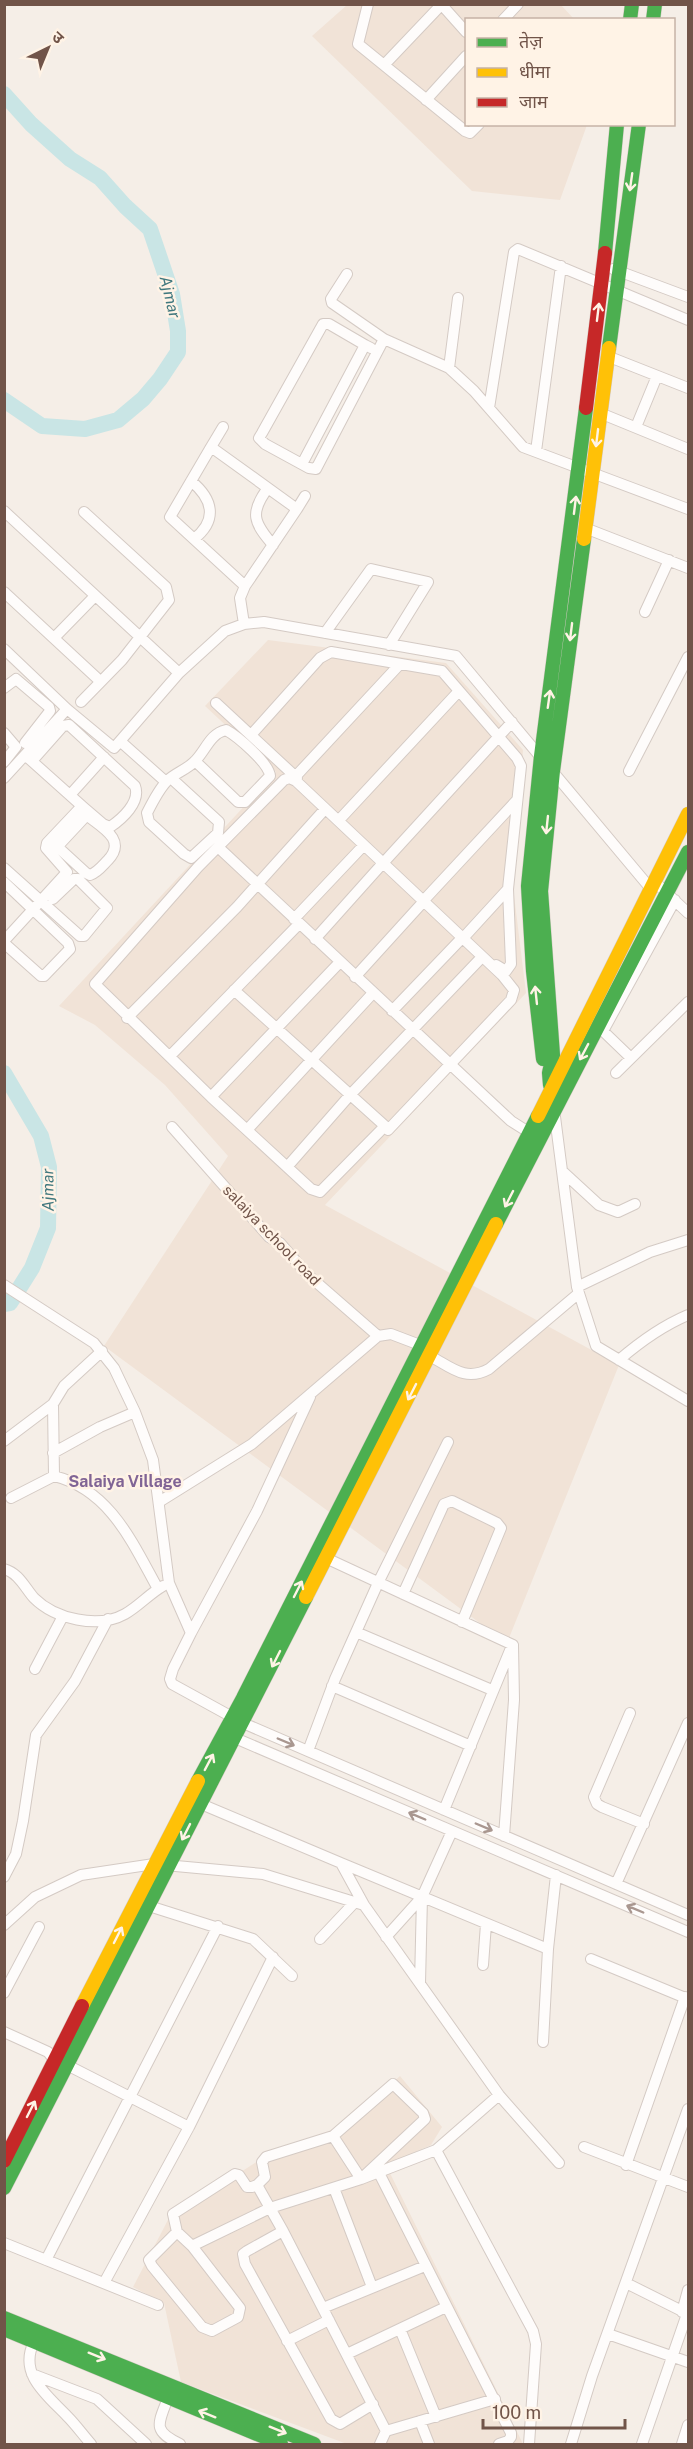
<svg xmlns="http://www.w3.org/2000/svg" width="693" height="2449" font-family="'Public Sans','Noto Sans Devanagari',sans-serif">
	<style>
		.residential { fill: #f1e3d7 }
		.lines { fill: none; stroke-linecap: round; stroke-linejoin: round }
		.river { stroke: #c9e5e5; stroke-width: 16 }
		.street-casing { stroke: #d4cac4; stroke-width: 12 }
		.fast-casing { stroke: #d4cac4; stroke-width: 15 }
		.slow-casing { stroke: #d4cac4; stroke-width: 15 }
		.jam-casing { stroke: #d4cac4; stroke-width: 15 }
		.street { stroke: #fefcfb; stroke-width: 10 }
		.fast { stroke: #4caf50; stroke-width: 14 }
		.slow { stroke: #ffc107; stroke-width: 14 }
		.jam { stroke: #c62828; stroke-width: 14 }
		.oneway { stroke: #fff3e6 }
		.oneway2 { stroke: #a99790 }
		.labels { text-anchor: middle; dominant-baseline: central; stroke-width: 5; stroke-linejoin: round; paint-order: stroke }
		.street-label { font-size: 15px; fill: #715449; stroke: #fff3e6 }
		.water-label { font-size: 16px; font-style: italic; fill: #40787e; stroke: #fff3e6 }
		.neighbourhood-label { font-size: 16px; font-weight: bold; fill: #806495; stroke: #fff3e6 }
	</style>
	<rect width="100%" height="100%" fill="#f5eee7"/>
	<path class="residential" d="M347 5H561L574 19 466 20V124L587 125 560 200 472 191 312 36Z
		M268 640 446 663 523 750 513 887 526 993 325 1205 619 1365 507 1643 104 1346 228 1156 165 1085 95 1025 59 1006 276 772 205 706Z
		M400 2076 442 2127 431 2145 386 2165 523 2444H347L181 2382 164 2303 133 2287 169 2218 258 2161 334 2135Z"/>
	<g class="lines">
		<path class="river" d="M4 94 31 124 70 159 100 178 125 206 150 229 172 294 178 331V352L160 379 143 399 118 420 85 429 42 426 4 400
			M4 1073 41 1136 49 1167 48 1228 32 1268 10 1303 4 1304"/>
		<g class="street-casing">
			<path id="street" d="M368 4 358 44 465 131 470 133 479 124
				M441 4 466 32
				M503 20 518 4
				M384 65 442 4
				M426 100 466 56
				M613 269 688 297
				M347 274 331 299 332 303 384 339 449 368 474 391 523 447 688 509
				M365 345 329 324H323L262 433 259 438 265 444 309 468 316 469 384 339
				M607 356 688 388
				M449 368 458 298
				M489 408 514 252 518 249 688 320
				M600 413 688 449
				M636 427 657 376
				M211 447 223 427
				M536 451 561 266
				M302 464 365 345 371 348
				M191 481C213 499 218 520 194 539
				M268 488C249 513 254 523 273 545
				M297 509 305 496
				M4 511 179 673
				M585 528 688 568
				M4 592 100 681
				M645 612 669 560
				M244 624 240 598 245 586 170 517 211 447 297 509 245 586
				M325 633 371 569 428 582 389 645
				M54 638 95 596
				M4 649 67 709 114 748 179 673 225 631 244 624 264 622 456 656 651 889
				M4 688 16 679 49 707 50 711 25 743
				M81 702 122 660 169 600 166 587 84 512
				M216 703 297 778
				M4 733 16 747 4 762
				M251 735 320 658 331 652 442 671 517 758 521 766 508 889 511 964 506 971 496 965
				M120 741 166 782
				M32 761 63 726 69 725 135 786C141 802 122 819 110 827L103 824 82 806
				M629 771 688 657
				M295 777 400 664
				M4 778 67 709
				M171 778 219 822 218 833 191 858 184 854 149 822 147 813C152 803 159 789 167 781 175 773 186 770 194 762 206 751 209 734 226 730 237 736 269 763 270 776L245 802H238L195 761
				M70 795 104 757
				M340 819 459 691
				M50 840 86 873 90 875C98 872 102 866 108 860 126 841 105 829 89 817H85L57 847
				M218 847 511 1121 530 1133
				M385 861 512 722
				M4 868 80 936H84L107 908 78 879H74L53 899
				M4 882 68 943 70 949 44 976H41L4 943
				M655 882 688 913
				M425 899 517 800
				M294 919 364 845
				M465 936 508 889
				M315 939 383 863
				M4 941 67 872 46 848 47 843 82 806 25 755
				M355 977 424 901
				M234 990 385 1126 388 1130 511 1000 514 990 502 975 296 781 289 778 284 780 198 867 95 984 211 1097 311 1189 320 1192 385 1126
				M392 1011 462 938
				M127 1018 237 907 325 809
				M170 1056 299 924
				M631 1058 603 1031 675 900
				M616 1073 688 1002
				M211 1097 340 962
				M554 1109 577 1287 596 1346 688 1401
				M172 1127 269 1237 280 1243 308 1275 378 1336
				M247 1130 373 993
				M287 1167 350 1095 482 957
				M562 1171 599 1205 618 1212 635 1204
				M4 1285 94 1343 114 1368 135 1412 153 1460 169 1583 191 1633 173 1669 170 1679 172 1684 243 1723 688 1915
				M577 1287 650 1252 688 1240
				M102 1351 64 1386 53 1404 54 1476C110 1490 132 1542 158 1589
				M430 1356C451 1367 465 1382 489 1369L579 1293
				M619 1360C641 1341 662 1326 688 1315
				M4 1441 53 1404
				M53 1453 100 1427 135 1412
				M11 1498 54 1476
				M159 1502 252 1444 378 1336 391 1334 420 1345
				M328 1559 513 1645
				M4 1569C19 1573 25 1588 34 1598 55 1619 98 1629 125 1614 139 1606 149 1594 163 1586
				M403 1594 444 1504 452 1501 497 1523 501 1528 462 1622
				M356 1632 492 1690
				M191 1633 257 1511 310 1397
				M35 1669 63 1616
				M332 1686 471 1746
				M630 1713 594 1797 597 1804 602 1807 644 1824
				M228 1735 688 1932
				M308 1751 335 1679 378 1583 448 1442
				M201 1804 341 1863 364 1905 499 2095 559 2163
				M444 1810 511 1648
				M504 1836 514 1700 513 1645
				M341 1863 548 1949
				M4 1877 16 1854 23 1821 36 1735 75 1681 108 1619
				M616 1884 688 1723
				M149 1906 253 1939 292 1976
				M4 1925 35 1897 81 1875 154 1864 263 1874 364 1905
				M386 1937 422 1897
				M320 1939 355 1902
				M591 1959 688 1999
				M483 1965 486 1924
				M420 1983 422 1897 452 1831
				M4 1993 39 1927
				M4 2032 48 2052 55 2061 67 2065 189 2127
				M543 2042 548 1949 556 1875
				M393 2084 423 2113 425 2119 361 2179 333 2136Z
				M333 2136 266 2157 262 2162 265 2177 257 2185 283 2231 386 2431
				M584 2147 688 2187
				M436 2150 533 2331 536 2344 529 2444
				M626 2165 685 1997
				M379 2173 511 2433V2437L508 2441 499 2444
				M334 2188 372 2287
				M283 2231 247 2251 243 2254 245 2264 331 2419 340 2424 373 2404
				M177 2232 149 2260 152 2266 202 2327 212 2331 238 2317 240 2308 192 2246 177 2232 173 2214 235 2174 239 2175 247 2187H252L257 2185
				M4 2243 158 2305
				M192 2246 270 2208 361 2179 436 2150 499 2095
				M46 2260 218 1926
				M104 2283 189 2127 273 1957
				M626 2283 688 2314
				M323 2308 425 2266
				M682 2312 688 2290
				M400 2329 436 2417
				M608 2334 688 2362
				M287 2341 329 2320
				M34 2342C18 2374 47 2395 67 2416 76 2425 83 2435 91 2444
				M347 2354 446 2307
				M32 2374 97 2399 146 2444
				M168 2398C158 2424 152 2431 180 2444
				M420 2421 429 2444
				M380 2444 386 2431 495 2399
				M571 2444 592 2376 688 2109
				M642 2444 687 2314
				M682 2444 688 2425"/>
		</g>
		<g class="fast-casing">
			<path id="fast" d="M630 20 632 4
				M653 20 655 4
				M605 253 617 124
				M609 348 639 124
				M543 1059 533 971 528 886 541 756 586 408
				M550 1085 549 1073 553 1055 541 891 553 771 584 539
				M496 1224 688 852
				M198 1781 243 1698 538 1116
				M4 2188 306 1597
				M4 2318 314 2444
				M4 2329 281 2444"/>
		</g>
		<g class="slow-casing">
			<path id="slow" d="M584 539 609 348
				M538 1116 688 814
				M306 1597 496 1224
				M82 2006 198 1781"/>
		</g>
		<g class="jam-casing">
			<path id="jam" d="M586 408 605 253
				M4 2161 82 2006"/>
		</g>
		<use href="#street" class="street"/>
		<use href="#fast" class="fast"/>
		<use href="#slow" class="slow"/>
		<use href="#jam" class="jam"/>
	</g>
	<defs><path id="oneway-shaft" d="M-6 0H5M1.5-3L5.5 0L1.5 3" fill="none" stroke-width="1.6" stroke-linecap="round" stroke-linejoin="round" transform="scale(1.5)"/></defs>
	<g class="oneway">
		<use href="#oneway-shaft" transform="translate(631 182) rotate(98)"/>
		<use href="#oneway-shaft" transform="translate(598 312) rotate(-83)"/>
		<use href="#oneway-shaft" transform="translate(597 438) rotate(97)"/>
		<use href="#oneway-shaft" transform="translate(575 505) rotate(-83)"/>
		<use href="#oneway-shaft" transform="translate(571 632) rotate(97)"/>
		<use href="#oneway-shaft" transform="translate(549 699) rotate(-82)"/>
		<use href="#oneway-shaft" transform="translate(547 825) rotate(96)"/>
		<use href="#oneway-shaft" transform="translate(536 995) rotate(-96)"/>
		<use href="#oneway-shaft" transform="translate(584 1052) rotate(118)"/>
		<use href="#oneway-shaft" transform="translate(509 1199) rotate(117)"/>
		<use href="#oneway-shaft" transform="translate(412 1392) rotate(117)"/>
		<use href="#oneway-shaft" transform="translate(298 1589) rotate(-63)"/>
		<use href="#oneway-shaft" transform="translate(276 1659) rotate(117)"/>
		<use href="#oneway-shaft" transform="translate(209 1762) rotate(-62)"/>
		<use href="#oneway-shaft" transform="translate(186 1832) rotate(117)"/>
		<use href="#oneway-shaft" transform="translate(118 1935) rotate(-63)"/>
		<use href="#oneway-shaft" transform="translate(31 2109) rotate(-63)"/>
		<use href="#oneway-shaft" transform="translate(97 2356) rotate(22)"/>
		<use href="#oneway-shaft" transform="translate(207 2414) rotate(-158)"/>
		<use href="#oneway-shaft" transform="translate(278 2430) rotate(22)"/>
	</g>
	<g class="oneway2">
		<use href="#oneway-shaft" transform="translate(286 1742) rotate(23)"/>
		<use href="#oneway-shaft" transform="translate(417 1816) rotate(-157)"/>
		<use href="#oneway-shaft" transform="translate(484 1827) rotate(23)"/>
		<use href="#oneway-shaft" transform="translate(635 1909) rotate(-157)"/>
	</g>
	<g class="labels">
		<g class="street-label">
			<text transform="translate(272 1235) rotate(46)">salaiya school road</text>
		</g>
		<g class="water-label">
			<text transform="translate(170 297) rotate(76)">Ajmar</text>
			<text transform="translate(48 1190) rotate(-91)">Ajmar</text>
		</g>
		<g class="neighbourhood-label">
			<text x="125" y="1481">Salaiya Village</text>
		</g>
	</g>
	<rect width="693" height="2449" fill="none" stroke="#715449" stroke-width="12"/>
	<rect x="465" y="18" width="210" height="108" fill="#fff3e6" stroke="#c6b3a7" stroke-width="1.5"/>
	<rect x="477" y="38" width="30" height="9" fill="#4caf50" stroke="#c6b3a7" stroke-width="1.5"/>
	<text x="519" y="48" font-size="18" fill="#715449">तेज़</text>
	<rect x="477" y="68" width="30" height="9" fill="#ffc107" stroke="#c6b3a7" stroke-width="1.5"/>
	<text x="519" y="78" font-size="18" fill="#715449">धीमा</text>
	<rect x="477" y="98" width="30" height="9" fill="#c62828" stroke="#c6b3a7" stroke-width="1.5"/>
	<text x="519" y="108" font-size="18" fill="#715449">जाम</text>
	<g transform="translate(48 48) rotate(43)" stroke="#fff3e6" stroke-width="4.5" paint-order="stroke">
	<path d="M0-4.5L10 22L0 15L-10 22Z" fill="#715449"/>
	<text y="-9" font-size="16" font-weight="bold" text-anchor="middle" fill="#715449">उ</text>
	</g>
	<path d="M483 2419v9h142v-9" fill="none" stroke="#715449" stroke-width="3"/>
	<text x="492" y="2419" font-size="18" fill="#715449" stroke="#fff3e6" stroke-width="4.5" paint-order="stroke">100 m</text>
</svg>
